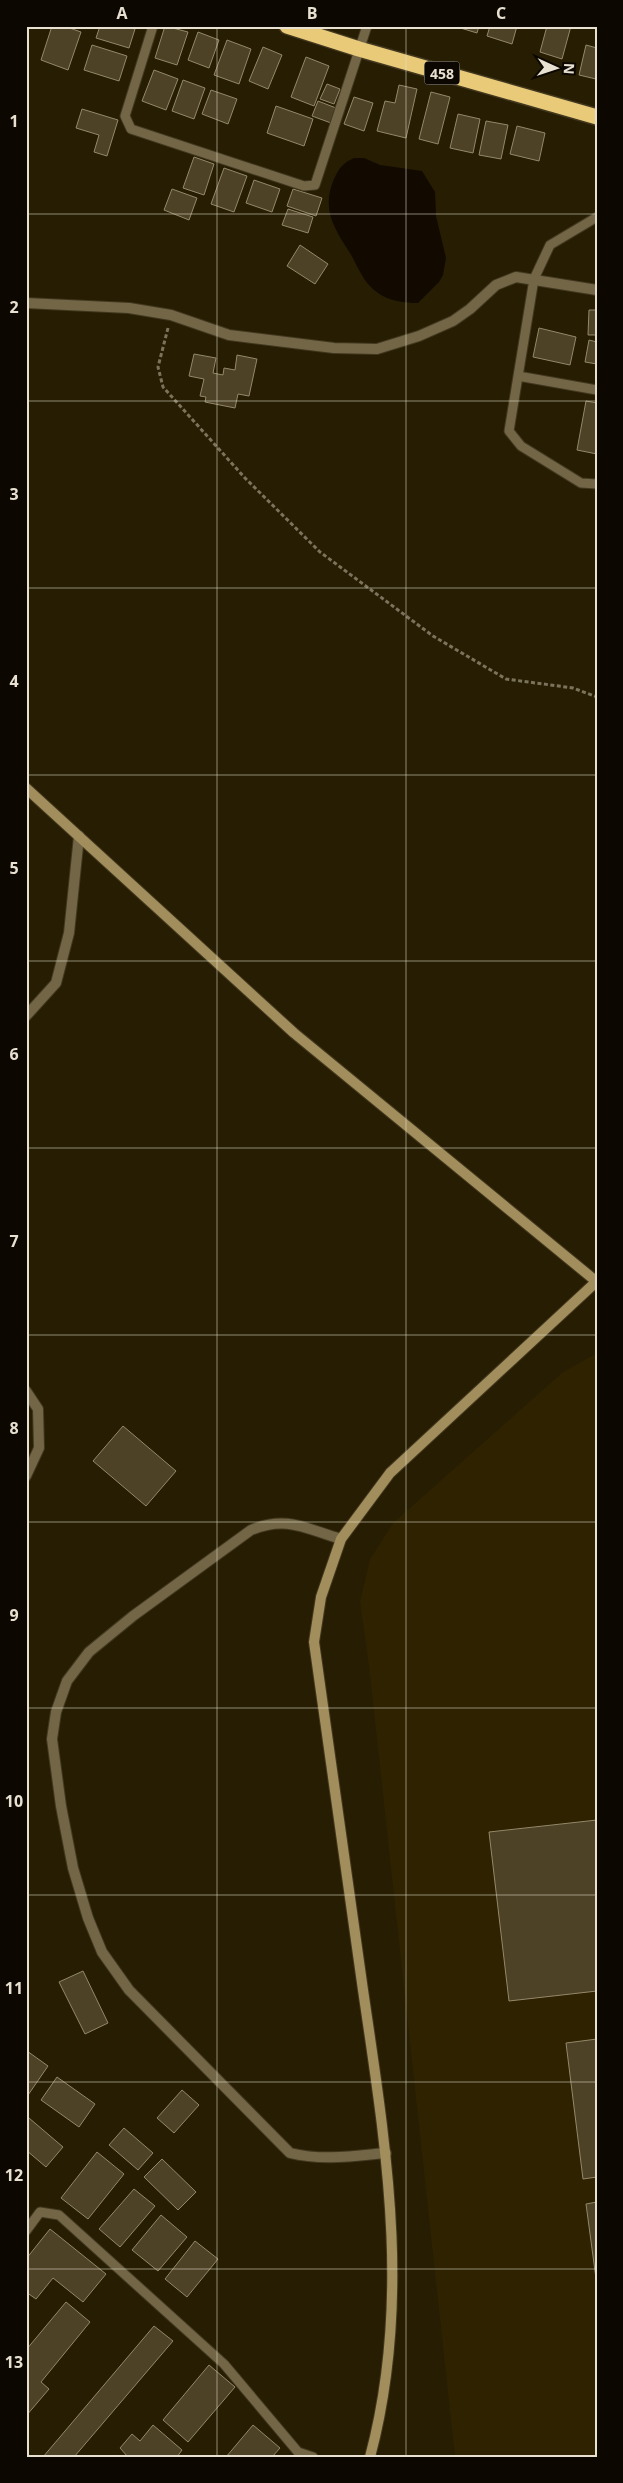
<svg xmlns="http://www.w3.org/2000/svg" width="623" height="2483" font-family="'Open Sans',sans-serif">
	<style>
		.built { fill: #2e2200 }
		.water { fill: #120900 }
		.building { fill: #4d4226; stroke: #94886a }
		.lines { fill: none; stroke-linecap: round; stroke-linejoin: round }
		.lane-casing { stroke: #42381f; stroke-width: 11 }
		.street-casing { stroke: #42381f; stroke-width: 12 }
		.secondary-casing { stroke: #42381f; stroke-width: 12 }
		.highway-casing { stroke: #42381f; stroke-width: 18 }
		.path { stroke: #7c735d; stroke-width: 3; stroke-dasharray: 4 2.5; stroke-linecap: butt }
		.lane { stroke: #726647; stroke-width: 9 }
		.street { stroke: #726647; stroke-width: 10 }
		.secondary { stroke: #a28e5c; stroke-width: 10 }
		.highway { stroke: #e9ca79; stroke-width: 15 }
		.grid { fill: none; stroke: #e8e1d1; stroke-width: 1; stroke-opacity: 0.55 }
		.labels { text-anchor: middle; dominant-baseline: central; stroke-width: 4; stroke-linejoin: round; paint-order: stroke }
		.shield { fill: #0c0801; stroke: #a6a093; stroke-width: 1 }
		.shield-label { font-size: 14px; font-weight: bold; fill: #e8e1d1 }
		.neatline { fill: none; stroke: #e8e1d1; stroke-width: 2 }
		.grid-label { font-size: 16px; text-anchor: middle; font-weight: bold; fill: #e8e1d1 }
	</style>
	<rect width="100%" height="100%" fill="#271d02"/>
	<path class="built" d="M597 1353V2457H455L369 1666 360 1602 370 1559 393 1523 563 1372Z"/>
	<path class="water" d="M354 158H364L380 165 422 171 435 192 436 216 446 258 443 275 439 282 418 303C405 303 389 301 378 293 363 283 359 268 350 253 334 228 321 209 334 179 339 168 343 163 354 158Z"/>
	<path class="building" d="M52 26H64L81 32 68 70 41 60Z
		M100 26H125L135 29 129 48 96 38Z
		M165 26 188 32 177 65 155 58Z
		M454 26H479L477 33Z
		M490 26H517L512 44 487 36Z
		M547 26H571L562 59 540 52Z
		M198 32 219 40 209 68 188 60Z
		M227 40 251 49 239 84 214 75Z
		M92 45 127 56 119 81 84 70Z
		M586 45 597 48 596 79 579 75Z
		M263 47 282 55 268 89 249 81Z
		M306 57 329 66 314 106 291 97Z
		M154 70 178 79 166 110 142 101Z
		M183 80 205 88 194 119 172 111Z
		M327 84 340 89 334 104 320 99Z
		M399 85 417 89 406 138 377 131 385 101 395 103Z
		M211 90 237 99 228 124 202 114Z
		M431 92 450 97 438 144 419 139Z
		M354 97 373 103 364 131 344 124Z
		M318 101 336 108 331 123 312 116Z
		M276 106 313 119 304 146 267 133Z
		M82 109 118 120 107 156 94 152 99 135 76 128Z
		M458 114 480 119 473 153 450 148Z
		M486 121 508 125 501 159 479 155Z
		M517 126 545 133 539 161 510 154Z
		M194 157 214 164 204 195 183 188Z
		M224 168 247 176 234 212 211 204Z
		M254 180 280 189 272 212 246 203Z
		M172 189 197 198 189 220 164 210Z
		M293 189 322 198 316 216 287 206Z
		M288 209 313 217 308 233 282 225Z
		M300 245 328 264 315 284 287 266Z
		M589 310H597V335H588Z
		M539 328 576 337 570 365 533 357Z
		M589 340 597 342V364L585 362Z
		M194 354 216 358 213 373 223 375 224 368 235 370 237 355 257 359 249 396 238 394 235 408 205 402 206 397 200 396 204 379 189 376Z
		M586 401 597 403V454L577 450Z
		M123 1426 176 1471 146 1506 93 1461Z
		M597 1820V1991L509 2001 489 1832Z
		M83 1971 108 2023 85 2034 59 1982Z
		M597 2039V2177L583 2179 566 2043Z
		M27 2051 48 2066 26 2098V2052Z
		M57 2077 95 2104 79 2127 41 2100Z
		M182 2090 199 2105 174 2133 157 2118Z
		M29 2118 63 2147 46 2167 26 2150V2121Z
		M124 2128 153 2153 138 2170 109 2145Z
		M97 2152 124 2174 88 2219 61 2198Z
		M162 2159 196 2192 178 2210 144 2177Z
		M134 2189 155 2206 120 2247 99 2229Z
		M597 2202V2286L586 2204Z
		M161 2215 187 2237 158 2271 132 2250Z
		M50 2229 106 2274 83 2302 53 2278 36 2299 26 2292V2259Z
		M195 2241 218 2259 187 2297 165 2279Z
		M66 2302 90 2322 41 2382 49 2389 26 2416V2350Z
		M154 2326 173 2341 74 2457H43Z
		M209 2365 235 2387 188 2442 163 2420Z
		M153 2425 182 2450 177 2457H128L120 2448 132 2434 140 2441Z
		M253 2425 280 2448 272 2457H226Z"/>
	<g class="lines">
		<g class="lane-casing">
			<path id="lane" d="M153 26 125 116 131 129 304 186 315 185 367 26
				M597 217 550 245 534 279 509 431 521 446 581 483 597 484
				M518 376 597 390
				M26 2231 40 2212 59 2215 224 2364 298 2452 313 2457"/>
		</g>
		<g class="street-casing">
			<path id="street" d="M26 303 129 308 171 315 229 335 334 348 377 349 419 336 453 321 470 309 496 285 516 277 597 290
				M26 1016 56 983 69 933 79 836
				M26 1391 38 1409 39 1448 26 1476
				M341 1539C306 1529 287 1515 251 1530L133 1616 89 1652 67 1681 56 1712 52 1739 61 1806 73 1868 88 1918 102 1952 129 1990 290 2153C322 2161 354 2156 386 2153"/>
		</g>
		<g class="secondary-casing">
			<path id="secondary" d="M26 788 294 1033 597 1282
				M370 2457C412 2300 386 2147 363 1990 347 1874 331 1758 314 1642L321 1597 341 1539 390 1473 596 1282"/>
		</g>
		<g class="highway-casing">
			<path id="highway" d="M287 26 359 49 597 117"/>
		</g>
		<path class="path" d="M168 328 158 367 163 387 245 478 320 552 433 636 506 679 573 688 597 697"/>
		<use href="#lane" class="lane"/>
		<use href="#street" class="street"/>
		<use href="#secondary" class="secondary"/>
		<use href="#highway" class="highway"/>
	</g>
	<path class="grid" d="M217 26V2457M406 26V2457M26 214H597M26 401H597M26 588H597M26 775H597M26 961H597M26 1148H597M26 1335H597M26 1522H597M26 1708H597M26 1895H597M26 2082H597M26 2269H597"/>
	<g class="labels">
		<rect class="shield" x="424.5" y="61.5" width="35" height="23" rx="4"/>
		<g class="shield-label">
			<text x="442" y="73">458</text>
		</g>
	</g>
	<rect width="623" height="2483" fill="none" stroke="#0c0801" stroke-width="55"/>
	<g transform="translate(556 68) rotate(93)" stroke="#0c0801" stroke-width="4" paint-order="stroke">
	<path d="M0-4L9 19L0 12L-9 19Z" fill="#e8e1d1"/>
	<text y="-8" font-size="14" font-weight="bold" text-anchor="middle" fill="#e8e1d1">N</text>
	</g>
	<rect x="28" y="28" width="568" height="2428" class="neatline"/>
	<g class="grid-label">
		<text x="122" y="19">A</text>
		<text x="312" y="19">B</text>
		<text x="501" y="19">C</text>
		<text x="14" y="127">1</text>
		<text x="14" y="313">2</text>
		<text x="14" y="500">3</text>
		<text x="14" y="687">4</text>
		<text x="14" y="874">5</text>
		<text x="14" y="1060">6</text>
		<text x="14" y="1247">7</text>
		<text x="14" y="1434">8</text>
		<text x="14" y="1621">9</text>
		<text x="14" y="1807">10</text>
		<text x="14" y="1994">11</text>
		<text x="14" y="2181">12</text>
		<text x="14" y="2368">13</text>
	</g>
</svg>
